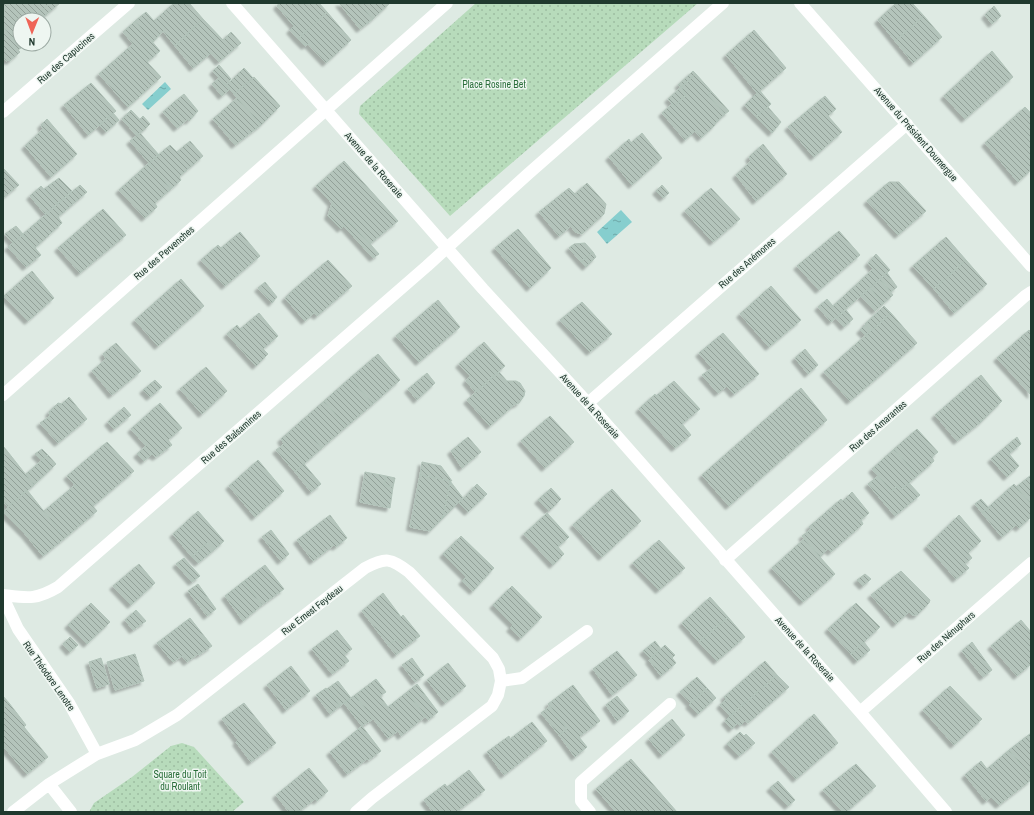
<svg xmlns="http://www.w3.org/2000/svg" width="1034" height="815" font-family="'Archivo Narrow',sans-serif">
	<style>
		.park { fill: url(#park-dots) }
		.water { fill: url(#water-ripples) }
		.building { fill: url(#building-back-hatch); stroke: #b1c3b9; filter: url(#shadow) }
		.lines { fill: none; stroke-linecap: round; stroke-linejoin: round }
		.minor { stroke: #fff; stroke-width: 12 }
		.labels { text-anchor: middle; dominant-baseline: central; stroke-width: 3; stroke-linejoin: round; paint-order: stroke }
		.street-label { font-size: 10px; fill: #20392e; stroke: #eef6f1 }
		.park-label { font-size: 10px; fill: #2b6f3b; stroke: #eef6f1 }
	</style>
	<defs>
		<pattern id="park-dots" width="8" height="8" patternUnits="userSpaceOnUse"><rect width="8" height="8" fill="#b7dbbb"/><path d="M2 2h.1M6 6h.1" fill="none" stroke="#9dbda1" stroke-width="1.8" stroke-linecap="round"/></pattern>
		<pattern id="water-ripples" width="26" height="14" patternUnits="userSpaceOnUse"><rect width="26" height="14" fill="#86cece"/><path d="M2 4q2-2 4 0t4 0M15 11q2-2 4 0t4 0" fill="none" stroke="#6da8a8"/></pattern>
		<pattern id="building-back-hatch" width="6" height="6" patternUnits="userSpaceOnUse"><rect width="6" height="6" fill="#b4c4bb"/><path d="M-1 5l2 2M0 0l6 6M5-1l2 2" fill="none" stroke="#92a098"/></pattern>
		<filter id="shadow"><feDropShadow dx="-3.5" dy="3.5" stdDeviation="1" flood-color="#0004"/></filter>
	</defs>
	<rect width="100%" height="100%" fill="#deeae3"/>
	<path class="park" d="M476 3H698L450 216 359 114 360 106Z
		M182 743 194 747 244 802 232 812H89L94 803 132 777 171 746Z"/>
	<path class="water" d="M165 82 171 89 148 110 142 104Z
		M621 210 632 222 607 244 597 232Z"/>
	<path class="building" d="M3 3H50L33 18 36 20H20V36L14 41 3 27V11L5 10 3 8Z
		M50 3H60L40 20H36L33 18Z
		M174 3H189L203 19 175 46 163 31 153 42 135 21 146 12 154 21Z
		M279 3H319L327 12 298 39 290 30 294 26 277 6Z
		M339 3H359L373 19 360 29Z
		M359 3H390L373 19Z
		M896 3H912L924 16 895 41 878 20Z
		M994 6 1001 16 992 24 985 15Z
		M327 12 351 40 326 63 308 44 305 46 298 39Z
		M924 16 942 37 913 63 895 41Z
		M203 19 223 40 231 32 241 43 219 62 211 53 193 68 175 46Z
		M135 21 160 51 147 62 161 77 128 107 99 74 133 44 123 32Z
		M3 27 21 48 18 50 20 52 10 61 9 60 6 61 3 57Z
		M754 30 786 68 760 91 771 104 756 117 745 105 757 93 726 55Z
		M992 51 1013 77 965 119 944 96Z
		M219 65 231 79 226 86 213 71Z
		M244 68 253 78 234 94 226 86Z
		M693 71 696 74 681 87 678 85Z
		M696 74 712 92 708 95 725 114 715 124V125L701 138 695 131 685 140 662 113 672 104 674 106 686 95 681 87Z
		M254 77 280 106 261 125 234 94Z
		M219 78 230 89 222 96 212 84Z
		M91 83 116 111 88 135 64 105Z
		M681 87 686 95 674 106 668 99Z
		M712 92 729 111 725 114 708 95Z
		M184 94 198 111 189 121 173 103Z
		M825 96 836 109 828 116 842 132 814 157 788 127Z
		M237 98 261 125 235 145 213 119Z
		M173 103 187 120 177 128 163 112Z
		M768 107 781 122 772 133 756 117Z
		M1025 107 1031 113V170L1018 182 985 143Z
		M131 110 147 127 137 136 122 119Z
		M113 113 119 120 106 132 99 125Z
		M143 116 150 124 147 127 140 119Z
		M47 119 77 154 51 177 25 146 43 129 41 125Z
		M140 133 159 155 149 163 130 141Z
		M642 133 662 158 632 185 609 157 629 139 631 143Z
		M190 141 203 156 179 177 181 180 171 189 149 163 170 145 177 152Z
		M763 144 787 174 756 201 736 175 751 161 749 157Z
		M344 161 398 221 370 244 316 186Z
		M149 163 171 189 155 203 157 207 145 218 119 190Z
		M3 168 19 185 3 198Z
		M59 178 72 191 57 204 44 189Z
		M889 182H899L926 211 898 235 867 201Z
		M587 183 606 204 604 214 582 234 575 232 571 226 559 236 539 212 569 188 575 194Z
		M80 185 87 192 58 217 62 223 35 248 23 234Z
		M662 185 669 193 663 198 656 191Z
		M41 186 57 204 45 214 30 196Z
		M711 188 740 219 713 242 685 211Z
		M332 203 349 221 341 229 328 216Z
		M103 209 126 235 80 273 58 248Z
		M349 221 370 244 379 254 373 258 344 226Z
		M16 226 23 234 13 243 5 234Z
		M518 229 551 268 530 288 495 248Z
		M839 231 860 255 819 290 797 266Z
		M240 232 260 256 225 286 201 260 218 245 221 248Z
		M23 234 41 255 26 267 8 247Z
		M946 237 966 260 934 289 913 266Z
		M585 243 593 252 581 262 569 248 574 244Z
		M593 252 596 257 586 267 581 262Z
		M876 254 890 270 831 322 818 307 827 299 833 306 873 269 868 263Z
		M328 260 352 286 317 316 293 290Z
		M966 260 987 284 954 313 934 289Z
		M32 271 54 298 28 321 4 296Z
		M887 273 897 287 891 292 880 279Z
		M181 279 204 306 158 346 135 320Z
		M880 279 893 295 883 304 870 288Z
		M265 282 277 297 272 303 258 288Z
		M771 286 801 320 769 347 740 314Z
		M870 288 883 304 875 311 861 296Z
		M293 290 314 313 305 321 285 298Z
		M438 300 460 327 419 362 396 336Z
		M582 302 612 334 590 352 560 320Z
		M884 306 891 313 871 331 865 324Z
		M846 310 853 319 844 327 836 318Z
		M259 313 278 336 263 349 268 354 256 366 227 334 237 325 240 329Z
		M891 313 917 343 884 372 857 343Z
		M865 325 871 331 866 336 860 330Z
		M1029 330 1031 332V395L997 358Z
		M723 333 759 374 734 394 727 386 718 393 702 375 712 368 699 353Z
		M484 342 505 366 475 392 466 381 470 376 459 364Z
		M116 343 141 371 112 395 92 371 106 359 103 354Z
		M857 343 884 372 850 401 824 372Z
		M805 349 818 365 808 374 795 358Z
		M378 354 400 380 373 404 350 378Z
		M206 367 227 391 202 414 180 389Z
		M499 372 507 381H516L520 383 525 391 524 396 519 403 514 405 490 426 467 400Z
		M427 373 435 383 417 400 408 389Z
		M981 375 1002 401 981 422 958 395Z
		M350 378 373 404 346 427 324 401Z
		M155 380 162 387 150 397 143 390Z
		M674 381 700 409 682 424 691 435 675 448 639 409 655 394 656 396Z
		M801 388 827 420 729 506 702 475Z
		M958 395 981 422 957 441 935 415Z
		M69 397 87 419 58 443 40 423 50 416 49 412 58 403 62 404Z
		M324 401 346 427 322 448 300 422Z
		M160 403 182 428 168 440 172 445 156 457 152 454 144 461 137 454 146 446 131 429Z
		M124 407 131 415 114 429 108 422Z
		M550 416 574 442 545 468 521 441Z
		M300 422 322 448 295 472 276 450 284 444 281 439Z
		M917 429 938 452 932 457 934 461 917 476 894 449Z
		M468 437 481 452 462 468 451 451Z
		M1017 437 1021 444 1009 454 1019 466 1007 477 991 459Z
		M107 442 134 471 93 506 67 476Z
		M4 447 34 485 8 507 3 501Z
		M42 449 48 455 41 460 35 454Z
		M894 449 917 476 901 490 898 486 891 491 872 469Z
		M48 455 56 464 34 485 26 474Z
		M258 460 284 491 255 517 229 486Z
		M422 462 441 466 452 481 420 475Z
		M304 464 321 484 311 492 295 472Z
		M365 472 386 476 384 485 393 487 390 508 360 502Z
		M420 475 450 481 443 518 430 531 410 527Z
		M1031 475V504L1016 487Z
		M386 476 395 478 393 487 384 485Z
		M878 476 891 491 898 486 901 490 909 483 920 495 895 516 868 484Z
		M450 481 463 498 443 518Z
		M477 484 487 494 468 512 459 503Z
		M1014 484 1031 504V517L1019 528 1016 525 1002 537 982 513Z
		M75 485 97 511 65 538 44 511Z
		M551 488 561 499 549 511 538 500Z
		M612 489 641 521 602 557 573 525Z
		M27 490 65 538 43 556 25 534 3 512Z
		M852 492 869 513 861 520 863 524 831 552 828 549 820 557 802 536 811 529 809 527 841 499 843 501Z
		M981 499 989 508 982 513 975 504Z
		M198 511 224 541 214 550 207 543 192 557 173 534Z
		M547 513 569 537 558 547 564 554 553 565 524 534Z
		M330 515 347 538 336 547 334 545 313 561 297 540Z
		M959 515 981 541 968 553 972 558 965 564 969 568 956 579 927 546Z
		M271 530 289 554 281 561 262 537Z
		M461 536 494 568 473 591 462 581 466 577 443 554Z
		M804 539 835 574 803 602 772 568Z
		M659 540 685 568 659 590 633 563Z
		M207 543 214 550 198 563 192 557Z
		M184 558 200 576 192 582 176 564Z
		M139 564 155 583 131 605 113 586Z
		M265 565 284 589 262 605 244 581Z
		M901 571 930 600 929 603 917 615H912L909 612 896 624 871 595Z
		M865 574 871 579 863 586 857 580Z
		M244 581 262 605 243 621 225 596Z
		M198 584 216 609 207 616 188 591Z
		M512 586 542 617 521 638 510 628 513 625 493 605Z
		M383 593 401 617 403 615 420 636 404 648 397 639 388 645 362 611Z
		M710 597 728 617 699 642 682 623Z
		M91 603 110 622 87 644 68 625Z
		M856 603 880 627 851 654 828 629Z
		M136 610 146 621 133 630 125 620Z
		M728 617 745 637 717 661 699 642Z
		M190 618 212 646 199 655 198 654 187 662 182 656 173 662 157 643Z
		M1021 620 1031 632V664L1017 676 991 646Z
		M337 630 352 649 344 655 349 661 332 674 312 649Z
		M70 637 78 645 70 652 63 644Z
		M397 639 404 648 396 655 388 645Z
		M655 641 661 649 651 659 643 651Z
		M864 642 870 650 857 661 851 654Z
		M972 642 992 670 983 677 962 651Z
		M665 645 675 655 672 658 676 663 661 676 649 660Z
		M617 651 637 675 612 695 593 669Z
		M135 654 144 681 115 690 107 662Z
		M101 658 109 684 97 688 89 662Z
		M412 658 424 675 415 682 402 665Z
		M765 661 777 675 730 716 720 705 726 699 724 697Z
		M448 663 466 686 445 703 427 680Z
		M291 666 310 691 292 705 287 699 281 703 267 685Z
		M777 675 789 687 748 723 745 721 740 726 730 716Z
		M697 677 707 688 690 703 680 692Z
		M376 679 386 692 380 696 388 707 407 692 426 716 401 736 398 731 388 738 355 695Z
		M338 681 351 698 340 706 327 689Z
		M417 684 438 712 428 720 407 692Z
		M573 685 600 721 579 737 587 747 575 757 559 735 567 729 548 704Z
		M950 686 982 719 954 745 923 710Z
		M326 688 340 706 330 714 316 695Z
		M707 688 716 698 698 714 689 705Z
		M355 695 373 719 362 726 344 703Z
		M3 696 9 703 3 708Z
		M617 696 629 711 617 721 606 705Z
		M287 699 292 705 286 710 281 703Z
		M9 703 26 725 24 727 48 757 27 774 3 746V708Z
		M244 703 276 743 251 762 236 742 238 740 222 719Z
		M550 706 567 729 559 735 541 713Z
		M814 714 838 743 796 779 772 752Z
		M730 716 737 724 732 729 725 721Z
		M672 719 685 735 662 755 649 739Z
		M532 722 547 741 504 775 487 752 509 736 510 739Z
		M362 726 381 751 369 760 367 759 347 774 330 752Z
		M740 732 744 736 746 734 755 743 739 756 727 744Z
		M1031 733V777L1009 750Z
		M1009 750 1031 777V780L999 805 991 797 986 801 965 775 981 761 987 769Z
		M631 759 677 812H616L596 789Z
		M856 764 876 786 846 812H843L823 790Z
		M309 768 328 791 317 801 315 799 298 812H289L276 795Z
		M469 770 485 790 456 812H433L424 800 445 784 447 787Z
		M778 781 795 800 788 806 770 788Z"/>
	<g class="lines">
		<path class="minor" d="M232 3 483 289 588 403 860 712 946 812
			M800 3 1031 266
			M3 112 129 3
			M3 395 447 3
			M588 403 907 124
			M725 560 1025 296 1031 292
			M3 595C28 598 36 600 58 587L427 266 528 174 723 3
			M3 597 18 629 69 703 97 754
			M860 712 1031 563
			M49 784 97 754 135 740 177 715 365 568C386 557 390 558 409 572L493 658 499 669 501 681
			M13 812 49 784 71 812
			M356 812 372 798 492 706 498 695 501 681 522 678 587 631
			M590 812 581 801V782L670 704"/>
	</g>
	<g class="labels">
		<g class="street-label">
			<text transform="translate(66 58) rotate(-41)">Rue des Capucines</text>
			<text transform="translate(916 134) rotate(49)">Avenue du Président Doumergue</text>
			<text transform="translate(374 165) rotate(49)">Avenue de la Roseraie</text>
			<text transform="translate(164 253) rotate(-41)">Rue des Pervenches</text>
			<text transform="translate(747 263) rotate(-41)">Rue des Anémones</text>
			<text transform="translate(590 406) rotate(48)">Avenue de la Roseraie</text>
			<text transform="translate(878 426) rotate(-41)">Rue des Amarantes</text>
			<text transform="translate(231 437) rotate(-41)">Rue des Balsamines</text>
			<text transform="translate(312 610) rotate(-38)">Rue Ernest Feydeau</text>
			<text transform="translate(946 637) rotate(-41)">Rue des Nénuphars</text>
			<text transform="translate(805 649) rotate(48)">Avenue de la Roseraie</text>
			<text transform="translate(49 676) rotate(55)">Rue Théodore Lenotre</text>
		</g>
		<g class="park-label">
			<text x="494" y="84">Place Rosine Bet</text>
			<text x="180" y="774">Square du Toit<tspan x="180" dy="12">du Roulant</tspan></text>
		</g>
	</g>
	<rect width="1034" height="815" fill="none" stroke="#20392e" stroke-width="8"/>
	<g transform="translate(32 32) rotate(181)"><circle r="19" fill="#eef6f1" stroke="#9caaa3"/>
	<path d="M0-3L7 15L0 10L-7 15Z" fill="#ef6457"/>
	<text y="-6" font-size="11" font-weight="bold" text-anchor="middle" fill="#20392e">N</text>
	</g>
</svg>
